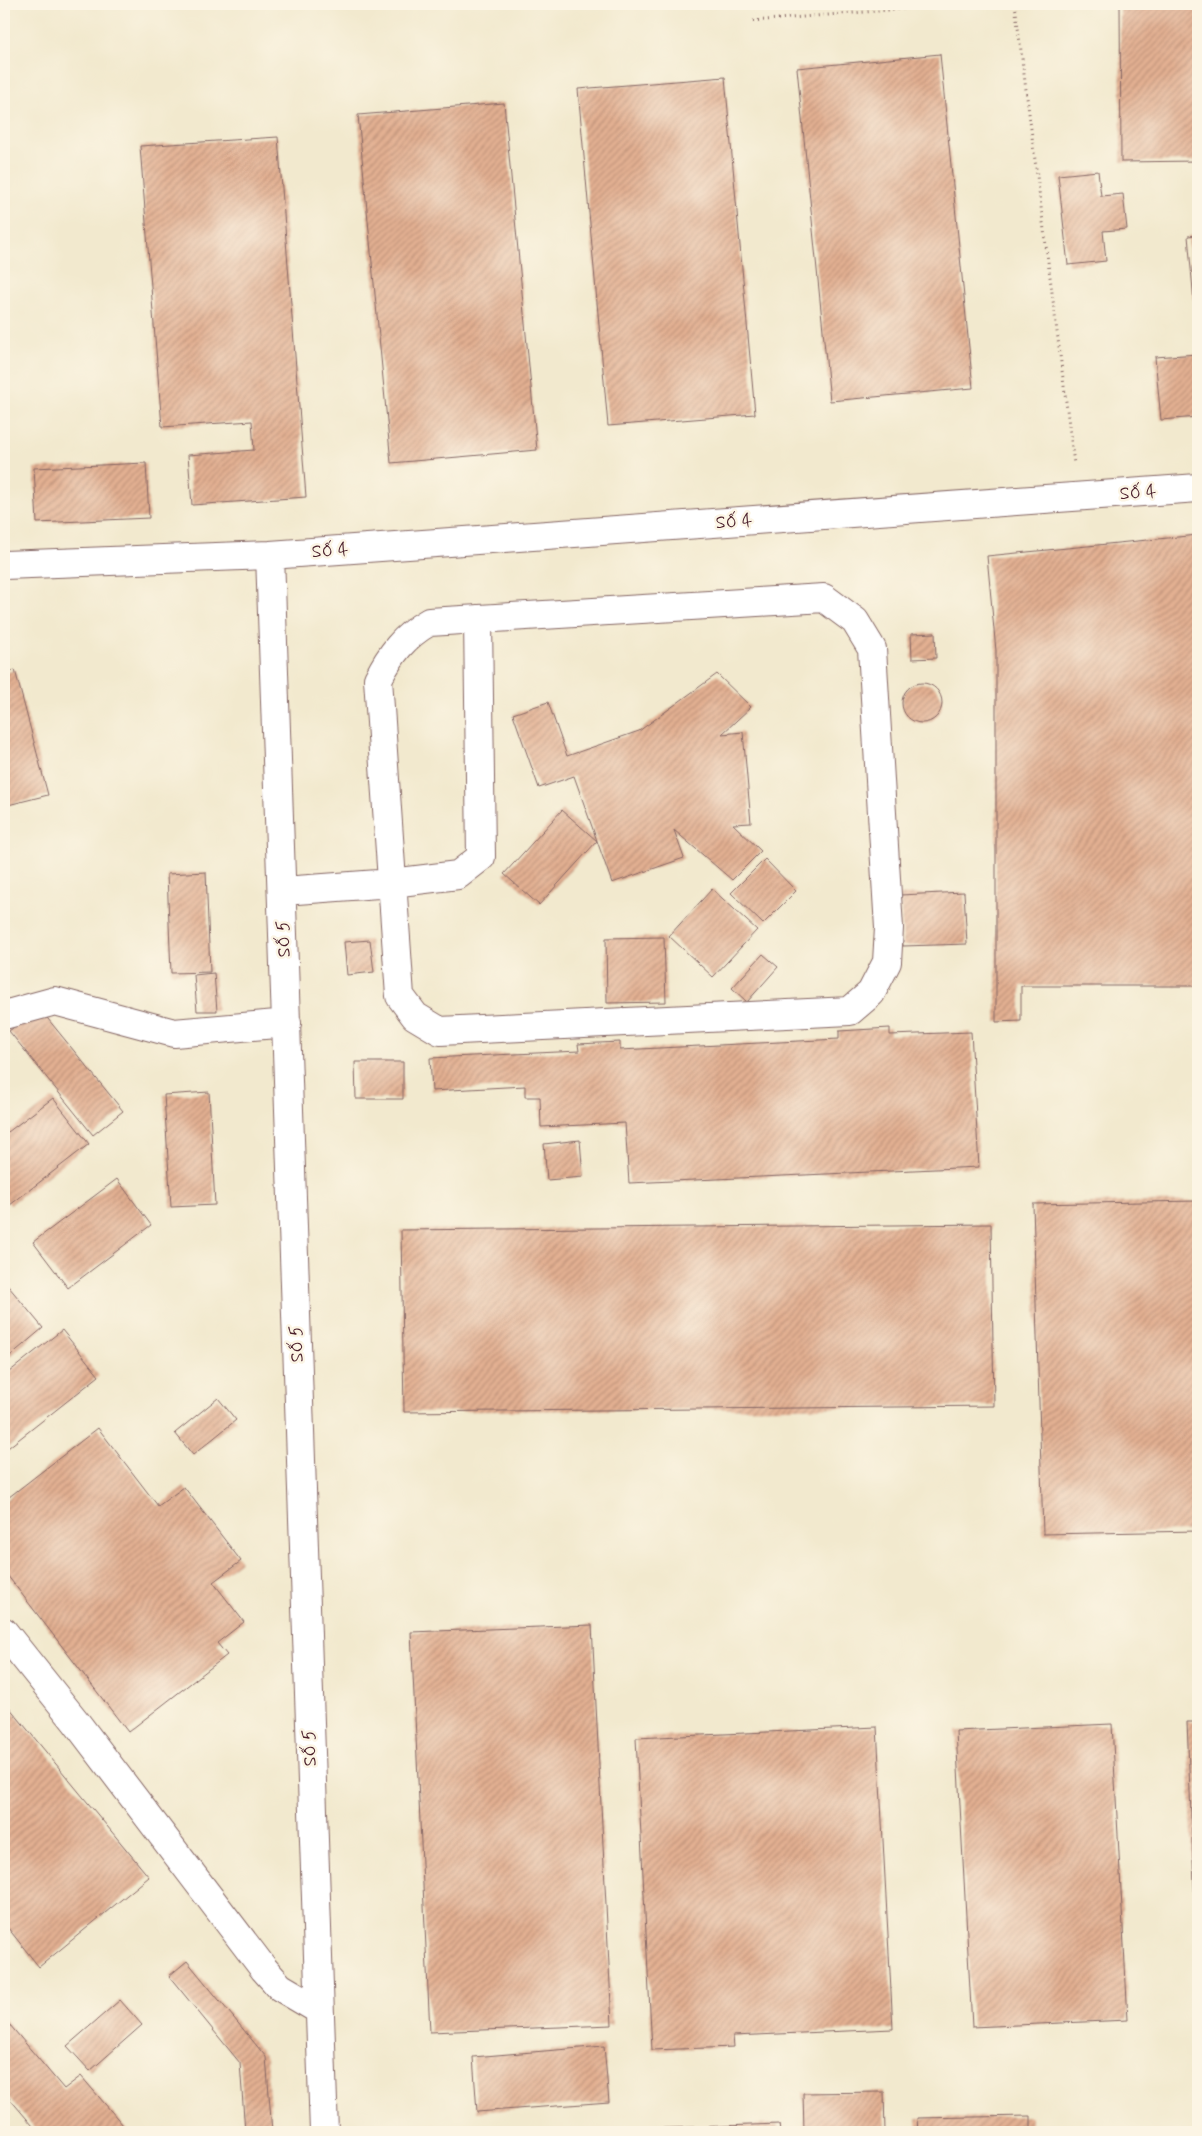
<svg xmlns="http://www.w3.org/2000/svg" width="1202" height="2136" font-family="Mynerve,sans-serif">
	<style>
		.building { fill: url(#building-hatch) }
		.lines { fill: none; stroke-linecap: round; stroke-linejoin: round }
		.minor-casing { stroke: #856664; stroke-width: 30 }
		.path { stroke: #856664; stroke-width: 3; stroke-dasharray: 1 4; stroke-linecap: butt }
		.minor { stroke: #fff; stroke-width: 28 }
		.labels { text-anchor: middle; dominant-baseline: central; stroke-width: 5; stroke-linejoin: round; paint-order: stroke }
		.street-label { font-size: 18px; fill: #4a1f2b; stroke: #fcf5e5 }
	</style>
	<defs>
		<pattern id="building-hatch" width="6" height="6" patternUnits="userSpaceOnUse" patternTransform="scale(1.25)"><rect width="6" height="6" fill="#e3b092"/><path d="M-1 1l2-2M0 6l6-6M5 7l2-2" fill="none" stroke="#ba8f77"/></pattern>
	</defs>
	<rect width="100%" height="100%" fill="#fcf5e5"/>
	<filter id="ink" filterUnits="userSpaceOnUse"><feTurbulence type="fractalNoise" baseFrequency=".02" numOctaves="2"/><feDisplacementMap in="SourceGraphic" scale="10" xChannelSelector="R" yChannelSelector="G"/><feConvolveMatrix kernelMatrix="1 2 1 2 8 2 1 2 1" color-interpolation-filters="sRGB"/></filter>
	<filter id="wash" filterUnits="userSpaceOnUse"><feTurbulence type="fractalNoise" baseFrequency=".0096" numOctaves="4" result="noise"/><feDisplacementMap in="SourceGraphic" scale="20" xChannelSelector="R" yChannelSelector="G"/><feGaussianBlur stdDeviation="1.12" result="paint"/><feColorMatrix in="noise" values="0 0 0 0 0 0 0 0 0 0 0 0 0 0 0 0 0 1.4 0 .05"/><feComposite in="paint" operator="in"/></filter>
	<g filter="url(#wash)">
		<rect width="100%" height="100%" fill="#f2e9ce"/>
		<g id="blocks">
			<path class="building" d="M1120 4H1198V161L1121 162Z
				M940 54 973 388 830 401 797 68Z
				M725 77 755 414 608 426 578 89Z
				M504 103 537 450 391 463 358 115Z
				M278 137 306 497 192 505 188 455 254 450 252 421 162 427 140 146Z
				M1098 171 1101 196 1123 194 1127 229 1103 231 1106 261 1068 265 1058 175Z
				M1198 235V334H1197L1188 236Z
				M1198 354V417L1161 420 1155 357Z
				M146 463 149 518 37 523 34 468Z
				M1198 535V986H1021V1021L996 1022V651L987 556Z
				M935 633 936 658 912 659 911 634Z
				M15 670 48 795 4 806V673Z
				M717 674 751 707 722 734 743 732 751 823 733 824 761 851 732 880 674 830 684 858 612 883 574 776 539 788 513 714 548 702 567 756 639 731Z
				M902 703a20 20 0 1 1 40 0a20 20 0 1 1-40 0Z
				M562 810 597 841 539 905 504 874Z
				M765 859 796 891 763 924 731 893Z
				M206 872 210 972 171 973 167 874Z
				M712 889 757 930 713 977 669 936Z
				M964 892 967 944 903 946 900 895Z
				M664 937 666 1002 607 1003 606 938Z
				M370 940 374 972 347 975 344 942Z
				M763 954 778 967 747 1002 732 988Z
				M214 973 217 1011H197L194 975Z
				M39 1008 123 1111 93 1135 9 1031Z
				M890 1028V1035L971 1032 979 1167 629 1183 625 1123 541 1127 540 1097H525V1086L432 1091 430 1058 579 1051 578 1044 620 1042V1050L839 1039V1031Z
				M355 1062H403V1099H356Z
				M209 1092 215 1205 171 1207 164 1095Z
				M53 1098 89 1144 10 1205 4 1197V1135Z
				M580 1140 583 1177 547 1180 544 1144Z
				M117 1179 151 1225 68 1288 33 1242Z
				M1198 1201V1531L1043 1534 1033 1204Z
				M991 1224 994 1406 404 1412 401 1230Z
				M4 1281 43 1328 4 1361Z
				M62 1330 99 1376 4 1451V1376Z
				M218 1398 236 1420 193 1455 175 1433Z
				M98 1428 158 1506 184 1487 241 1561 213 1582 244 1622 217 1643 227 1655 128 1732 4 1571V1501Z
				M592 1625 612 2025 430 2032 411 1632Z
				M4 1701 149 1877 39 1967 4 1923Z
				M1187 1722H1198V1953H1197Z
				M1112 1724 1128 2020 972 2027 956 1731Z
				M877 1727 893 2029 733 2036 734 2047 652 2050 636 1738Z
				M187 1961 266 2057 272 2132H245L240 2063 169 1976Z
				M120 2000 142 2025 90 2071 67 2046Z
				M4 2018 64 2089 81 2076 129 2132H38L4 2092Z
				M604 2046 609 2102 477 2112 473 2057Z
				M884 2092 885 2132H804L803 2093Z
				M1031 2116V2132H918L917 2118Z
				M779 2124 780 2132H584V2131Z"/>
		</g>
	</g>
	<g filter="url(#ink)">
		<use href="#blocks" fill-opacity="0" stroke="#856664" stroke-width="1"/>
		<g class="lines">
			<g class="minor-casing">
				<path id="minor" d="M270 555 324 2132
					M4 565 270 555 1198 488
					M824 598 855 621 872 649 889 928 887 962 871 993 850 1011 440 1031 415 1016 400 996 378 679C390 655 404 636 429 622Z
					M283 891 392 883 458 875 481 857 478 619
					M4 1015 55 1001 174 1033 287 1023
					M4 1632 76 1722 264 1969 280 1987 319 2010"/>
			</g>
			<path class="path" d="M1015 4 1074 464
				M753 21 964 4"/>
			<use href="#minor" class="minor"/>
		</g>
	</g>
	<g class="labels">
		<g class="street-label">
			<text transform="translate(1138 493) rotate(-4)">SỐ 4</text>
			<text transform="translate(734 522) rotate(-4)">SỐ 4</text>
			<text transform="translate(330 551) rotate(-4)">SỐ 4</text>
			<text transform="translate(284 939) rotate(-92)">SỐ 5</text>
			<text transform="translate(297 1344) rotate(-92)">SỐ 5</text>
			<text transform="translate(310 1748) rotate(-92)">SỐ 5</text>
		</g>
	</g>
	<rect width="1202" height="2136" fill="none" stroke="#fcf5e5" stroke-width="20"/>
</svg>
